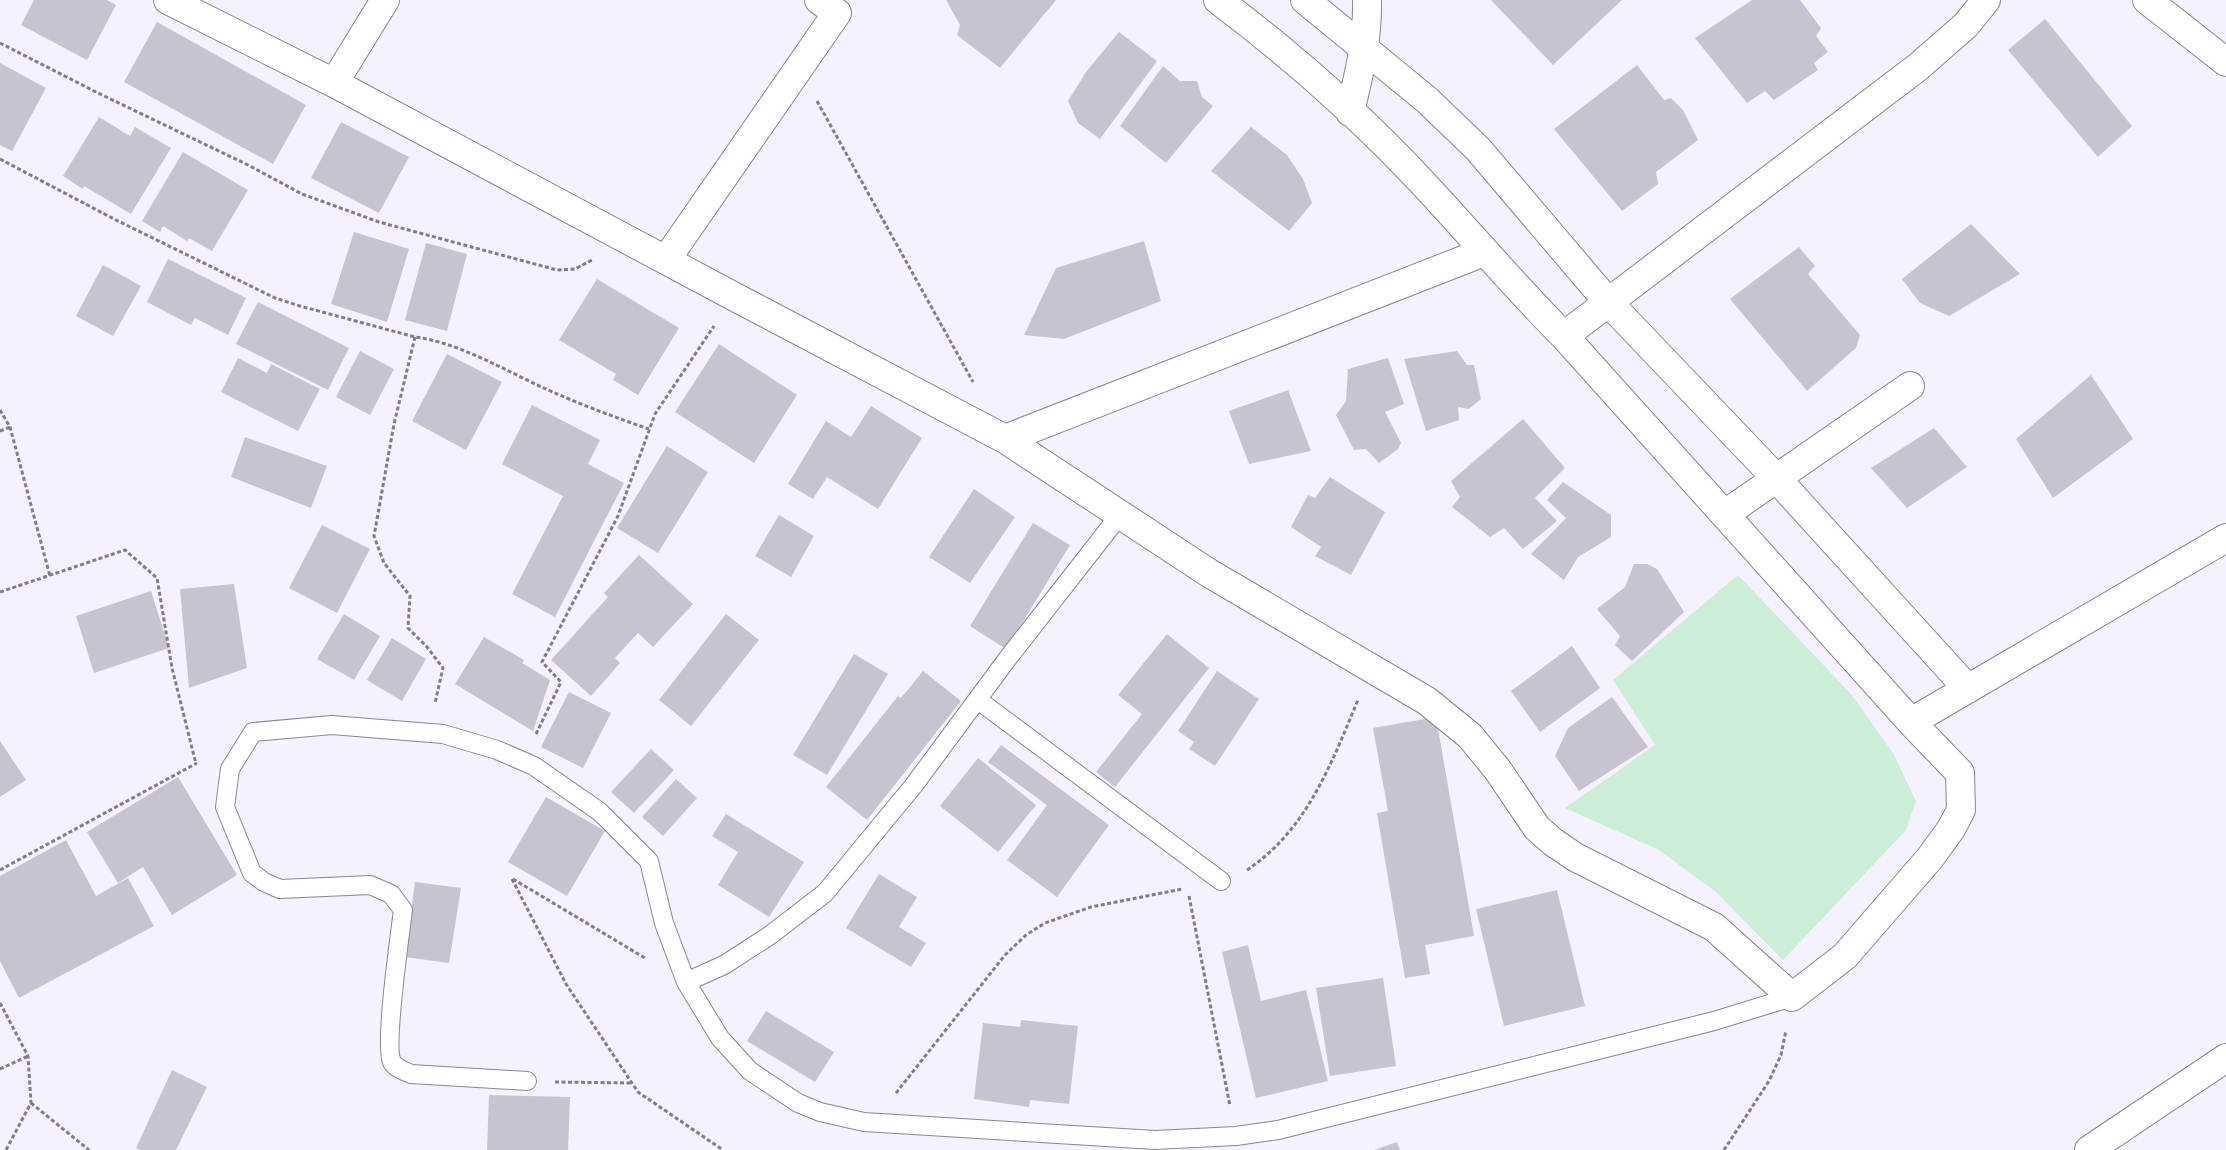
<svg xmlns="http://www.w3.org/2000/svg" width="2226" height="1150" font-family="'Open Sans',sans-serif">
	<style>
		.green { fill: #ccedd6 }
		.building { fill: #c8c3cf }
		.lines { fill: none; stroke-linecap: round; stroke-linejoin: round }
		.service-casing { stroke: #898591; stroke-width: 20 }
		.minor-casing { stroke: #898591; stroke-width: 30 }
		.path { stroke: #807d85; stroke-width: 3; stroke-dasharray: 4 2.5; stroke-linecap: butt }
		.service { stroke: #fff; stroke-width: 18 }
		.minor { stroke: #fff; stroke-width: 28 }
	</style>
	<rect width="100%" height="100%" fill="#f6f1fe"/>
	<path class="green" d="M1738 575 1851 694 1893 753 1916 801 1906 830 1783 960 1716 892 1659 850 1565 808 1655 745 1613 680Z"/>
	<path class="building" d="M34 0H107L116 5 87 60 21 25Z
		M946 0H1056L1000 68 957 35 960 25Z
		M1491 0H1622L1553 65Z
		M1752 0H1800L1821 28 1816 36 1828 52 1814 63 1818 70 1774 100 1765 91 1747 103 1695 38Z
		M2045 19 2132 126 2098 157 2008 50Z
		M157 22 306 105 273 164 124 82Z
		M1119 32 1157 61 1100 139 1078 123 1068 101 1086 72Z
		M0 63 46 88 12 151 0 145Z
		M1637 65 1664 100 1671 98 1683 110 1698 140 1656 172 1658 184 1622 211 1554 129Z
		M1163 66 1180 81H1197L1202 97 1213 106 1166 163 1120 126Z
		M99 117 130 136 135 127 171 148 131 214 84 186 83 189 63 176Z
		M341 122 409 157 379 213 311 178Z
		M1251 127 1287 155 1303 179 1312 203 1289 231 1211 171Z
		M183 152 248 190 212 251 189 238 187 241 163 226 160 232 142 221Z
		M1971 224 2020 274 1949 316 1920 303 1902 279Z
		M354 232 409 249 387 322 331 304Z
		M1144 241 1161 301 1064 339 1024 335 1056 268Z
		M426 243 467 254 447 331 405 320Z
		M1799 247 1815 266 1808 274 1860 335 1856 348 1807 391 1730 299Z
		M168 259 246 298 228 335 195 318 191 325 147 302Z
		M103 265 141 286 113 336 76 316Z
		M597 279 679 328 638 395 613 380 616 374 559 340Z
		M258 302 349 348 328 390 236 344Z
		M719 344 797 395 754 463 675 412Z
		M360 351 394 369 370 415 336 397Z
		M1457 351 1467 365H1474L1481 399 1469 409 1458 407 1459 420 1426 431 1404 359Z
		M447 354 502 382 466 450 412 421Z
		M238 358 267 373 271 364 320 389 298 431 221 392Z
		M1388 358 1404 404 1385 412 1401 443 1398 449 1379 463 1366 449 1354 450 1336 415 1346 401 1348 369Z
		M2091 375 2133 439 2053 498 2016 439Z
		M1288 390 1311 451 1249 464 1229 411Z
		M532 405 600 440 588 464 624 483 555 617 512 594 563 496 502 464Z
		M871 406 922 438 878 509 827 477 813 499 788 484 826 421 851 437Z
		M1523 419 1565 468 1535 498 1557 521 1523 549 1504 528 1490 537 1452 507 1460 497 1451 481Z
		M1934 428 1967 467 1907 508 1871 468Z
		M245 437 327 466 311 508 231 477Z
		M667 446 708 472 658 553 617 528Z
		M1330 477 1385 512 1351 575 1315 556 1321 547 1291 527 1308 495 1315 498Z
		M1563 482 1611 515V537L1578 557 1564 580 1531 554 1566 518 1547 500Z
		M974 489 1015 517 970 583 929 557Z
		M779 515 814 536 791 577 755 556Z
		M1033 523 1070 545 1006 649 970 626Z
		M322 525 370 549 337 613 289 588Z
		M639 555 693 604 653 647 638 633 615 658 620 663 591 696 551 660 608 597 604 593Z
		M1634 564H1647L1657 569 1684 612 1632 661 1615 645 1620 636 1597 609 1625 587Z
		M234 584 247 668 189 688 180 589Z
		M151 591 169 648 94 673 76 616Z
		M344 614 380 636 354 680 317 659Z
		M726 614 759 640 691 726 659 700Z
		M1167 634 1209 668 1115 787 1096 772 1142 714 1118 695Z
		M484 637 524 660 522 663 550 680 533 731 455 684Z
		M392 638 426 659 402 701 367 680Z
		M1572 646 1600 688 1540 732 1511 691Z
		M854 654 888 674 827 775 793 755Z
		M923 671 961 701 867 820 826 787 898 696 901 698Z
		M1217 671 1259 699 1215 766 1189 749 1194 742 1178 731Z
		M569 692 611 713 583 768 541 747Z
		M1612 697 1648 747 1579 791 1555 756 1568 728Z
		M1436 717 1474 936 1425 945 1430 974 1405 978 1377 813 1388 811 1373 728Z
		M0 741 26 780 0 797Z
		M1001 745 1109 825 1057 897 1007 860 1047 805 988 762Z
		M651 749 674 770 634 813 611 792Z
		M978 758 1036 805 998 852 940 806Z
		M178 777 237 875 172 915 143 867 118 883 87 832Z
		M676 779 697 798 663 836 642 817Z
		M546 797 605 831 567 896 508 862Z
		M726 814 804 862 769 917 718 885 738 852 712 836Z
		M66 840 96 896 128 878 154 926 19 998 0 961V876Z
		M879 874 917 897 899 927 926 943 911 967 846 928Z
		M415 882 461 888 449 963 405 957Z
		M1557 890 1585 1006 1504 1026 1476 909Z
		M1248 945 1261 1001 1306 990 1328 1081 1256 1098 1222 952Z
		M1383 978 1396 1066 1330 1076 1316 988Z
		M766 1011 834 1052 815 1082 747 1041Z
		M1021 1020 1078 1026 1069 1104 1030 1100 1029 1107 974 1099 983 1023 1020 1027Z
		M172 1070 207 1087 176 1150H141L136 1148Z
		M489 1095 570 1097 568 1150H487Z
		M1397 1142 1400 1150H1374Z"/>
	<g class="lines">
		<g class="service-casing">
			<path id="service" d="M978 700 1221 881
				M686 982 724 965 769 936 825 893 914 785 1008 658 1119 516
				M527 1081 411 1074C405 1071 396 1069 392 1062 384 1046 400 934 403 910L391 894 370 885 280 889 264 882 252 873 225 807 230 769 253 732 332 725 443 734 497 750 534 766 600 812 649 861 664 923 686 982 720 1038 750 1071 798 1103 820 1112 864 1122 1155 1140 1236 1136 1278 1130 1714 1021 1792 997"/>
		</g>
		<g class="minor-casing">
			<path id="minor" d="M168 0 334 83 733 296 1005 439 1209 573 1427 701 1470 736 1497 769 1537 828 1553 842 1575 857 1714 927 1792 997 1845 956 1930 858 1951 829 1961 810 1960 773 1911 722 1564 336C1514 286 1468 231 1420 180 1358 114 1290 54 1218 0
				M1305 0 1427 100 1478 149 1608 302 1777 479 1968 689
				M2147 0 2226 62
				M334 83 385 0
				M1350 112C1359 74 1368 39 1367 0
				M666 260 837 13 819 0
				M1564 336 1918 67 1966 25 1986 0
				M1005 439 1484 252
				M1725 514 1910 386
				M1911 722 2226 538
				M2089 1150 2226 1058"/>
		</g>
		<path class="path" d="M0 43 98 93 248 165 302 194 379 222 557 270 575 269 592 260
			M817 101 973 382
			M0 159 114 219 275 298 300 306 415 337C460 343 504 370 546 389 579 404 614 417 649 429
			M415 337 394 424 374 536 384 563 410 596 408 628 427 647 443 668 435 703
			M0 410 10 427 50 576
			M0 431 10 427
			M0 592 125 550 157 578 172 668 196 764
			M536 734 561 682 542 662 618 516 655 414 714 326
			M0 870 197 763
			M1247 870C1307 830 1331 764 1358 700
			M512 879 566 984 638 1092 723 1150
			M513 879 645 958
			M1189 896 1230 1106
			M0 1003 28 1056 31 1103 6 1150
			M0 1069 28 1056
			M555 1082 632 1083
			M896 1093 1005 955 1026 935 1045 923 1091 907 1182 889
			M31 1103 89 1150
			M1724 1150 1769 1081 1781 1055 1786 1030"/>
		<use href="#service" class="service"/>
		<use href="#minor" class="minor"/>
	</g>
</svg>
